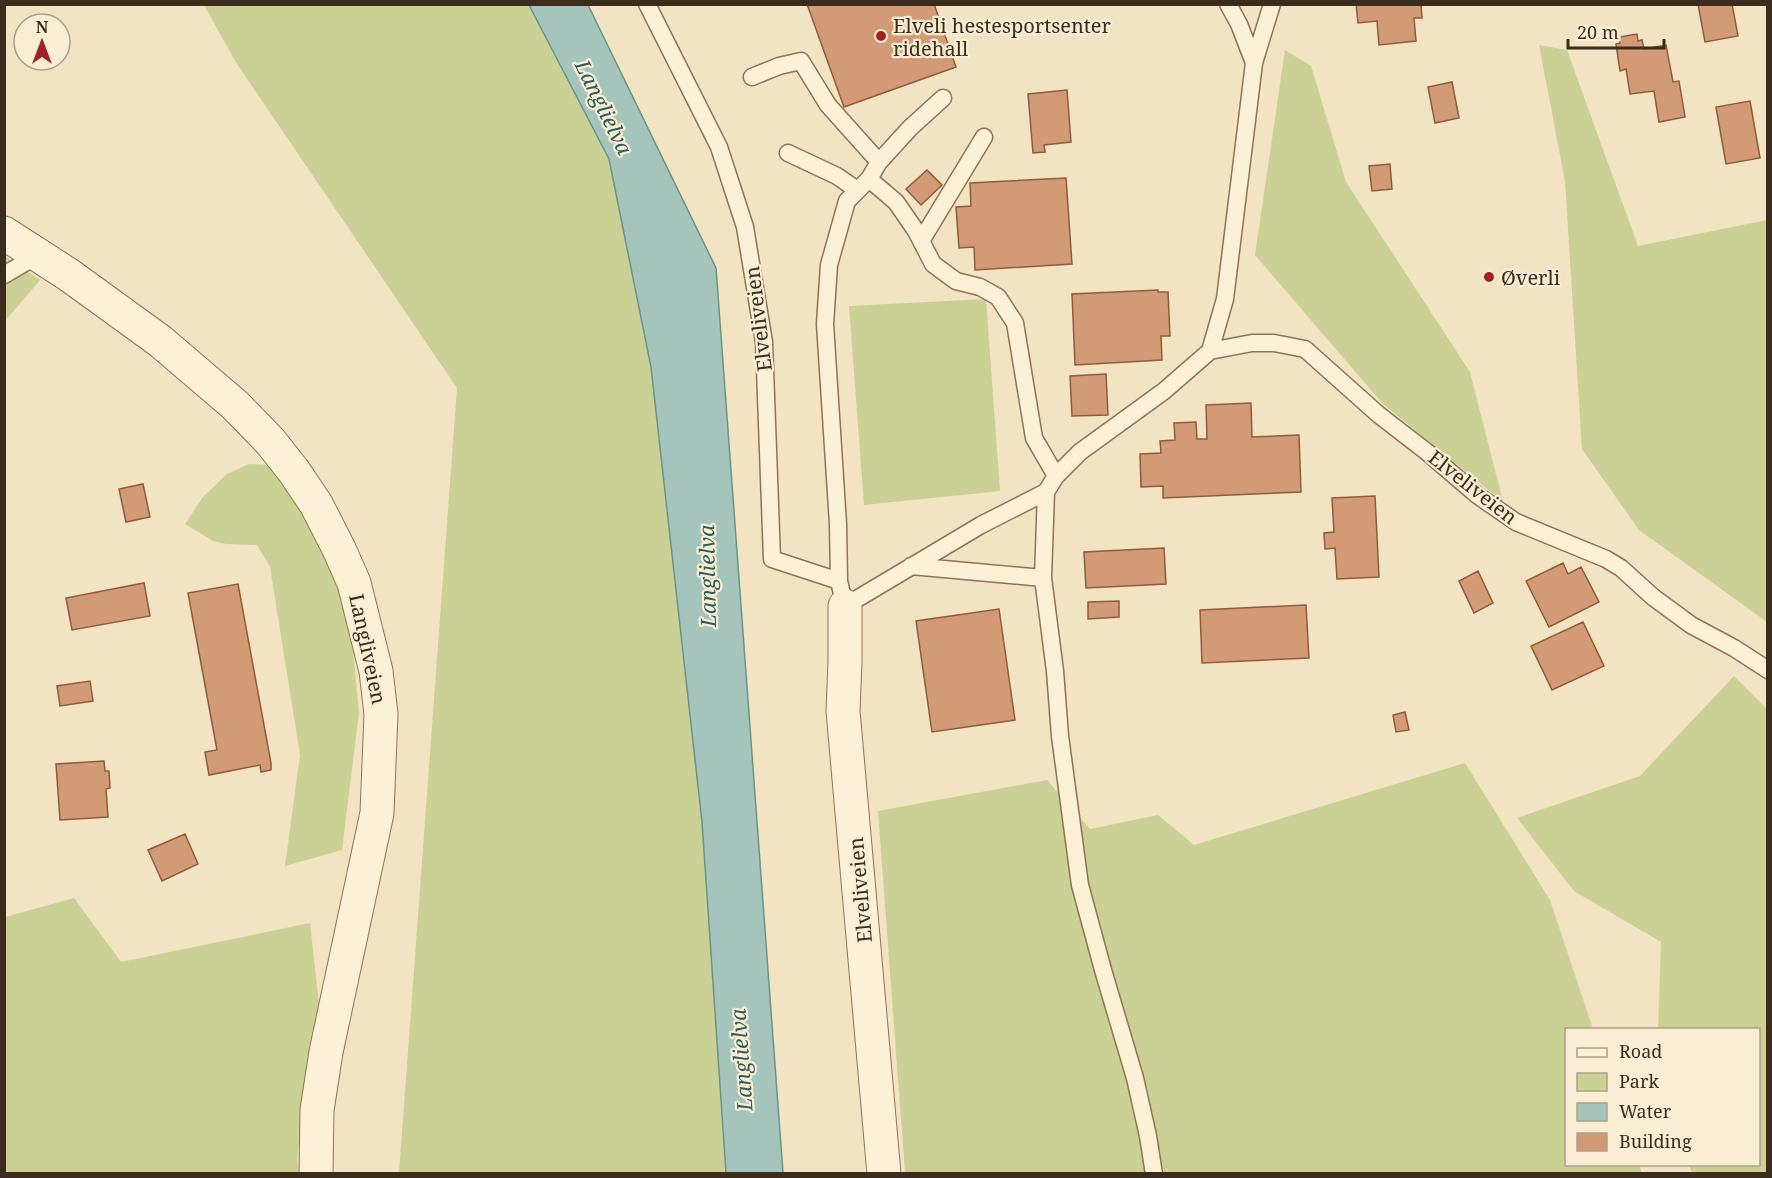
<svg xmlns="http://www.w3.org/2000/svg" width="1772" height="1178" font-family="'Noto Serif',serif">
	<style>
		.green { fill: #cbd195 }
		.water { fill: #a5c4bb; stroke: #6b9489; stroke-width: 1.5 }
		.building { fill: #d39b75; stroke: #8f5c3b; stroke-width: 1.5 }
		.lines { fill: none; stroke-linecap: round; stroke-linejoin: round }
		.service-casing { stroke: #8e7457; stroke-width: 19 }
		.minor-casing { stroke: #8e7457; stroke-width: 35 }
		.service { stroke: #fcf0d6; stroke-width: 16 }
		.minor { stroke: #fcf0d6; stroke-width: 33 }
		.poi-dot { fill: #a22224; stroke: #f9edd3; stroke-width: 2 }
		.labels { text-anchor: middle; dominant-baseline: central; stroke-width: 4.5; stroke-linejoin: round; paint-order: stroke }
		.poi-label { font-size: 20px; fill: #3c2c1d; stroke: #f9edd3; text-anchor: start }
		.street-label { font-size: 20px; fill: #3c2c1d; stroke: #f9edd3 }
		.water-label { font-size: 21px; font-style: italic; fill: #2b5d5a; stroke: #f9edd3 }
	</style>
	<rect width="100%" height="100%" fill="#f2e3c2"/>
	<path class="green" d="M204 5H529L609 159 651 367 702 822 726 1173H399L457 388 235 61Z
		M1539 45 1567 50 1638 246 1767 220V622L1639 530 1582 449 1565 181Z
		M1285 50 1311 66 1346 182 1470 372 1503 502 1383 404 1255 255Z
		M5 256 40 280 5 321Z
		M986 299 1000 491 864 505 849 306Z
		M249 464 270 465 313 529 350 617 359 713 342 850 285 866 300 755 270 567 257 545 226 544 213 541 185 524 203 497 227 474Z
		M1734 676 1767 709V1173H1692L1689 1165 1758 1164V1030L1658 1029 1661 942 1574 891 1517 818 1640 776Z
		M1465 763 1550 900 1593 1029 1566 1030V1164L1639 1165 1642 1173H905L878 811 1047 780 1090 829 1158 815 1194 845Z
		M74 898 121 962 310 923 319 1004 297 1158 299 1173 5 1174V917Z"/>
	<path class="water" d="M529 5H588L716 268 783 1173H726L702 822 651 367 609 159Z"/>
	<path class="building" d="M807 4H934L956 67 844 107Z
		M1356 4H1421L1422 18H1414L1416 41 1379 45 1377 21 1358 23Z
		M1698 4H1732L1738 36 1705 42Z
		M1637 34 1638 41 1642 40 1644 49 1666 45 1673 82 1679 81 1685 117 1659 122 1654 91 1630 94 1626 69 1620 71 1616 44 1620 43 1619 37Z
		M1452 82 1459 118 1435 123 1428 87Z
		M1067 90 1071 142 1044 145 1045 152 1033 153 1028 94Z
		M1750 101 1760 158 1726 164 1716 107Z
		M1390 164 1392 189 1372 191 1369 166Z
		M927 170 942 185 921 205 906 189Z
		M1066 178 1072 264 975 270 974 247 959 248 956 207 971 206 970 183Z
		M1158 290V292H1168L1170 336H1161L1162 360 1075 365 1072 294Z
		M1106 374 1108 415 1072 416 1070 376Z
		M1251 403 1252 437 1299 435 1301 492 1163 498V486L1141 487 1140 454 1161 453 1160 441 1175 440 1174 423 1196 422 1197 439H1207L1206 405Z
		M143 484 150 517 126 522 119 489Z
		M1375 496 1379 577 1337 579 1335 548 1325 549 1324 533 1334 532 1332 498Z
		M1164 548 1166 584 1086 588 1084 552Z
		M1563 563 1568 574 1581 567 1599 602 1549 627 1526 581Z
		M1478 571 1493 603 1474 613 1459 581Z
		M144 583 150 616 72 630 66 598Z
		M238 584 271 763V770L261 772 260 765 209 775 205 752 217 750 188 593Z
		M1119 601V617L1088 619V602Z
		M1306 605 1309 658 1202 663 1200 610Z
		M999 609 1015 720 932 732 916 621Z
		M1583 622 1604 666 1552 690 1531 646Z
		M90 681 93 701 60 706 57 686Z
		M1405 712 1409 730 1396 732 1393 715Z
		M104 761 105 771H109L110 788 106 789 108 817 60 820 56 764Z
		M185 834 198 864 162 881 148 850Z"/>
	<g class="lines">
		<g class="service-casing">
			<path id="service" d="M647 4 719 147 745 227 764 342 772 559 839 581
				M1228 4 1239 24 1254 63
				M752 77 779 66 801 61 828 105 879 162
				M943 98 910 128 879 162 869 179 847 201 829 265 825 324 838 524 839 581 845 606 981 525 1046 492 1056 476 1080 452 1164 391 1210 351 1225 299 1254 63 1272 4
				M788 153 837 176 857 190
				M869 179 896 202 916 231 933 264 956 281 980 287 998 297 1015 323 1034 438 1056 476
				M921 241 984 137
				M4 275 38 255
				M1210 351 1252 343H1274L1305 349 1379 415 1427 452 1477 495 1516 522 1606 559 1621 568 1653 597 1691 625 1734 648 1768 670
				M1046 492 1043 578 1055 671 1060 736 1080 885 1103 970 1135 1078 1148 1136 1154 1174
				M911 566 1043 578"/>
		</g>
		<g class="minor-casing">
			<path id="minor" d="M4 233 69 275 160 341 235 405 270 441 293 470 316 504 339 549 354 583 376 671 381 714 377 813 326 1052 317 1110 316 1174
				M845 606V661L843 711 884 1174"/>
		</g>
		<use href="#service" class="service"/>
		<use href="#minor" class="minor"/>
	</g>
	<g class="poi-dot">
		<circle cx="881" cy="36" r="6"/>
		<circle cx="1489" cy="277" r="6"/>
	</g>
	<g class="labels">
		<g class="poi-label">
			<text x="893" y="25">Elveli hestesportsenter<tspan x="893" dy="23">ridehall</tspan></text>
			<text x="1501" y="277">Øverli</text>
		</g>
		<g class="street-label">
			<text transform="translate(758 319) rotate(-97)">Elveliveien</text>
			<text transform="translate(1473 487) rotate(38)">Elveliveien</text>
			<text transform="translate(368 649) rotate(78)">Langliveien</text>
			<text transform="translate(860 890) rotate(-95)">Elveliveien</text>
		</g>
		<g class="water-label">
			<text transform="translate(604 107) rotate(64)">Langlielva</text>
			<text transform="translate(707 576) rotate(-91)">Langlielva</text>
			<text transform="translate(741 1060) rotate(-94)">Langlielva</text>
		</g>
	</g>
	<rect width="1772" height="1178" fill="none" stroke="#3c2c1d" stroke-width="12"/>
	<rect x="1565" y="1028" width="195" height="138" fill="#f9edd3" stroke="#ada08a" stroke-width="1.5"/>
	<rect x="1577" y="1048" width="30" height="9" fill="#fcf0d6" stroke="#ada08a" stroke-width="1.5"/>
	<text x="1619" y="1058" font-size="18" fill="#3c2c1d">Road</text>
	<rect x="1577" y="1073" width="30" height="18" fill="#cbd195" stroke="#ada08a" stroke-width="1.5"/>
	<text x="1619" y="1088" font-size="18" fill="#3c2c1d">Park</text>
	<rect x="1577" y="1103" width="30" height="18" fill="#a5c4bb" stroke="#ada08a" stroke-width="1.5"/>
	<text x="1619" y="1118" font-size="18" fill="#3c2c1d">Water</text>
	<rect x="1577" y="1133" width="30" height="18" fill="#d39b75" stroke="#ada08a" stroke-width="1.5"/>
	<text x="1619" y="1148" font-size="18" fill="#3c2c1d">Building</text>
	<g transform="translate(42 42)"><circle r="28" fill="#f9edd3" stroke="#ada08a" stroke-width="1.5"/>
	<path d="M0-4.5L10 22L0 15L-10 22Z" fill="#a22224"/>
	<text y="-9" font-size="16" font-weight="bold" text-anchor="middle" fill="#3c2c1d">N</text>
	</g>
	<path d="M1568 39v9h96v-9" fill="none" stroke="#3c2c1d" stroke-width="3"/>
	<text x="1577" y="39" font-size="18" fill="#3c2c1d" stroke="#f9edd3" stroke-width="4.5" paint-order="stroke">20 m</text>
</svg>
